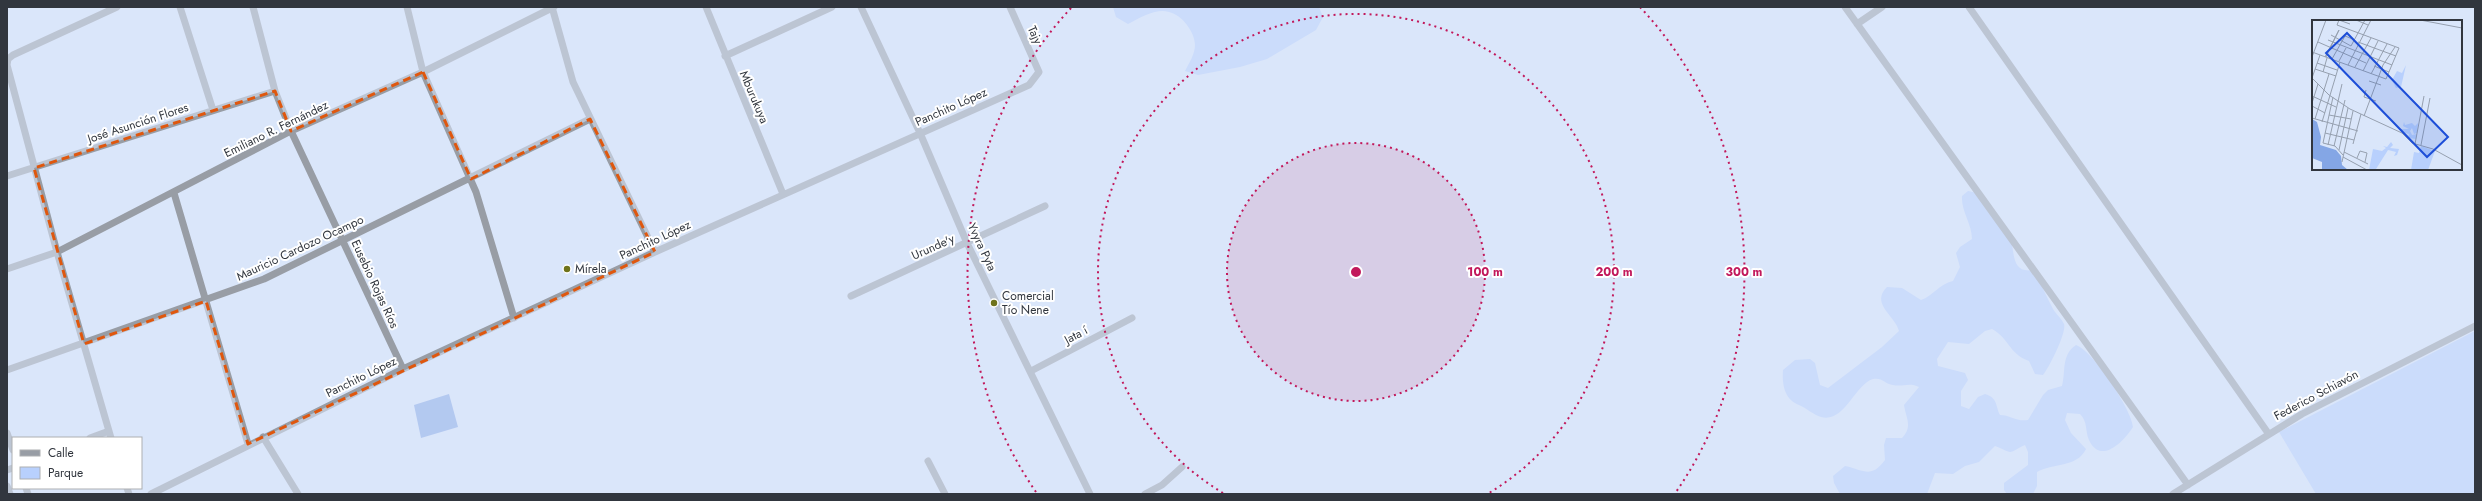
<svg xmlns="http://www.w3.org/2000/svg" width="2482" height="501" font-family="Jost,sans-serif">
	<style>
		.green { fill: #b8d0fd }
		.water { fill: #84a6e5 }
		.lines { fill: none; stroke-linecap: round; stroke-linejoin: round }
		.street { stroke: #989da5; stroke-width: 7 }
		.marked { fill: none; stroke: #df570e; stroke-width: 3; stroke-dasharray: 8 5; stroke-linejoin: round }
		.ring { fill: none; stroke: #c2185b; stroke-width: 2; stroke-dasharray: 2 4 }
		.poi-dot { fill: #6f731a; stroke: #fff; stroke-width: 1.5 }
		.labels { text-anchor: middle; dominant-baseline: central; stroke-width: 4; stroke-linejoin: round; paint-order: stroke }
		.street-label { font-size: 12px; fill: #31363e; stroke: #fff }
		.poi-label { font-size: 12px; fill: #31363e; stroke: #fff; text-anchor: start }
		.inset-road { fill: none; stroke: #96a0af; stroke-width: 1 }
		.view { fill: #1d4ed8; fill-opacity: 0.15; stroke: #1d4ed8; stroke-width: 2 }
		.inset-edge { fill: none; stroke: #31363e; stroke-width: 2 }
		.centre { fill: #c2185b; stroke: #fff; stroke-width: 2 }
		.ring-label { font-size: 12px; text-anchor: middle; font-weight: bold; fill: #c2185b; stroke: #fff; stroke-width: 4; stroke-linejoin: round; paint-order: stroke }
	</style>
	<rect width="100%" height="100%" fill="#dae6fa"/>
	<path class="green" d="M1113 7H1319L1323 17 1316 30 1267 59 1240 67 1198 75 1185 71C1189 63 1195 54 1195 45 1195 32 1182 15 1169 12 1156 8 1140 18 1128 24L1116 17Z
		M1968 191C1972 192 1977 192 1980 195 1987 202 2007 226 2010 235 2015 250 2010 274 2033 270 2041 283 2046 296 2053 309 2056 314 2062 319 2064 324 2067 332 2049 368 2043 375L2035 374 2029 361C2009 354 2009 338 1992 329L1985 331 1969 344 1948 342 1937 359 1938 366 1965 373 1968 380 1961 391V406L1969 409 1978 397 1985 394C1998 398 1995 405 2000 415 2010 415 2017 422 2028 420L2043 395 2048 390 2062 386C2066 371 2061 355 2076 345 2093 351 2132 410 2133 427 2125 440 2101 466 2089 440 2085 431 2088 422 2080 414L2067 413 2065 420 2071 433 2086 449C2077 468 2052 463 2037 472V486L2033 494H2007L2004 490V483L2028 465V452L2025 445C2006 454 2015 454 1995 446L1979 462 1965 466 1953 474 1935 473 1927 494H1840L1834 483 1833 476 1845 466C1864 470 1871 479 1885 460L1884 445 1886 438H1902C1913 427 1906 418 1904 405L1919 387C1910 382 1902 387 1893 385 1885 384 1882 377 1873 379 1854 385 1845 423 1821 417 1814 415 1806 408 1799 405 1784 399 1782 384 1783 370L1795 360 1810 359 1815 363 1820 385 1828 388 1882 347 1899 331C1895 315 1870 304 1887 287L1902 288 1921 300C1933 296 1939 284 1953 281L1960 267 1956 253 1960 247 1972 239C1972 224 1961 211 1962 196Z
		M2475 331V494H2316L2279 432Z"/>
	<path class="water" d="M449 394 458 427 421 438 414 405Z"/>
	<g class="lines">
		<path class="street" d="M180 7 213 110
			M253 7 275 91 291 131 403 369
			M407 7 423 72 476 192 514 318
			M552 7 573 82 655 252
			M706 7 783 194
			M861 7 920 133 967 243 1090 494
			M1845 7 2188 485
			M1969 7 2268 433
			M1857 24 1882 7
			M725 56 832 7
			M7 176 275 91
			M174 193 248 444
			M7 269 57 252 291 131 423 72 554 7
			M851 296 1045 206
			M7 370 264 279 590 119
			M1031 371 1132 318
			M7 433 13 450
			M263 437 298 494
			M90 438 109 431
			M111 438 57 252 7 65 8 59 13 55 117 7
			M928 461 945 494
			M7 470 13 468
			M7 486 10 494
			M26 488 28 494
			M127 488 129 494
			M151 494 403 369 655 252 1029 85 1039 72 1010 7
			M1145 494 1162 485 1182 467
			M2173 494 2302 414 2475 326"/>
	</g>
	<path d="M0 0H2482V501H0ZM423 72 471 179 590 119 655 252 248 444 206 301 84 344 34 168 275 91 291 131Z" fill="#dae6fa" fill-opacity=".55" fill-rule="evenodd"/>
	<path class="marked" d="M423 72 471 179 590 119 655 252 248 444 206 301 84 344 34 168 275 91 291 131Z"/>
	<circle cx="1356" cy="272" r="129" fill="#c2185b" fill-opacity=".12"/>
	<g class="ring">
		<circle cx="1356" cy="272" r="129"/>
		<path d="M1223 493A258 258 0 1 1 1489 493"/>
		<path d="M1036 492A388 388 0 0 1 1072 7M1640 7A388 388 0 0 1 1676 492"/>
	</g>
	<g class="poi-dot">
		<circle cx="567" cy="269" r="4"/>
		<circle cx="994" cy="303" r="4"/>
	</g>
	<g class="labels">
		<g class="street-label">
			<text transform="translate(1035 35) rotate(66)">Tajy</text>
			<text transform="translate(754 97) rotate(67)">Mburukuya</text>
			<text transform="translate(951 107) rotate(-24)">Panchito López</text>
			<text transform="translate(138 123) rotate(-18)">José Asunción Flores</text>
			<text transform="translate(276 129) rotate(-26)">Emiliano R. Fernández</text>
			<text transform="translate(655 240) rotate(-25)">Panchito López</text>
			<text transform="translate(933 247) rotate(-24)">Urunde'y</text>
			<text transform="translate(982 247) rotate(65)">Yvyra Pyta</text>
			<text transform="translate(300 248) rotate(-25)">Mauricio Cardozo Ocampo</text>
			<text transform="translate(375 284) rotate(65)">Eusebio Rojas Ríos</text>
			<text transform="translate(1076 335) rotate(-28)">Jata í</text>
			<text transform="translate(361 377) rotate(-26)">Panchito López</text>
			<text transform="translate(2316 395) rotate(-28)">Federico Schiavón</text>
		</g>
		<g class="poi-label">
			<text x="575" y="269">Mírela</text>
			<text x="1002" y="296">Comercial<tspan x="1002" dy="14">Tío Nene</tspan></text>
		</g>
	</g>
	<g transform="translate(2312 20)">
		<rect width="150" height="150" fill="#dae6fa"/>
		<path d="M94 45 89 67 84 68 80 60 85 51 90 53ZM92 102 93 105 100 103 103 106 106 103 105 113 102 114 100 108 98 111 100 115 105 114 104 119 96 118 97 114 90 112 89 109H97L91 106ZM79 122 81 125 78 128 87 129 85 135 82 136 84 132 76 130 64 149 67 150H57L61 129 70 131 74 128 71 126 75 127ZM109 126 123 131 116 150H99L102 132 107 133Z" fill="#b8d0fd"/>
		<path d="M0 99 5 102 9 117 8 125 24 130 29 136 30 145 36 150H10V142L0 138Z" fill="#84a6e5"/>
		<path class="inset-road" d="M44 0 56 5M108 0 150 8M19 15 39 26M16 20 80 45M6 22 54 43M46 22 84 36M39 26 53 0M0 32 74 59 87 28 25 5 27 0 38 4M0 37 14 0M13 37 27 10 14 37M20 39 33 16 43 20M27 41 34 28M5 43 25 50M36 45 59 0M62 46 77 52M43 47 59 18M3 49 24 56M51 51 66 21M11 52 15 38M59 54 75 24M0 58 8 35M1 59 17 75 38 89 90 113 100 123 121 129 150 145M57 61 69 65M54 70 52 77 64 81M0 76 24 87M21 77 11 123 23 126 31 135M0 83 6 64M0 86 13 93M17 95 39 99M52 96 71 45 83 27M0 98 46 111M3 99 17 54M10 102 28 42M13 113 42 120M41 124 49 94M103 124 112 76M16 125 30 64M109 125 118 78M22 126 33 80M27 130 36 88M32 132 56 144M31 137 55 150M45 138 48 131 55 133 53 142M30 142 41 91"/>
		<path class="view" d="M35 13 136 117 115 137 14 33Z"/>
		<rect width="150" height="150" class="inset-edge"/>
	</g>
	<circle cx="1356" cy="272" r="6" class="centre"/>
	<g class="ring-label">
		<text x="1485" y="276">100 m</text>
		<text x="1614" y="276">200 m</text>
		<text x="1744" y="276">300 m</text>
	</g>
	<rect width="2482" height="501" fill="none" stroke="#31363e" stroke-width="16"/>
	<rect x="12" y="437" width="130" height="52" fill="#ffffff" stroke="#adafb2"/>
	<rect x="20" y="450" width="20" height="6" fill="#989da5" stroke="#adafb2"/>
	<text x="48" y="457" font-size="12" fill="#31363e">Calle</text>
	<rect x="20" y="467" width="20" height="12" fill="#b8d0fd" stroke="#adafb2"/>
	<text x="48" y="477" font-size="12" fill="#31363e">Parque</text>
</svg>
